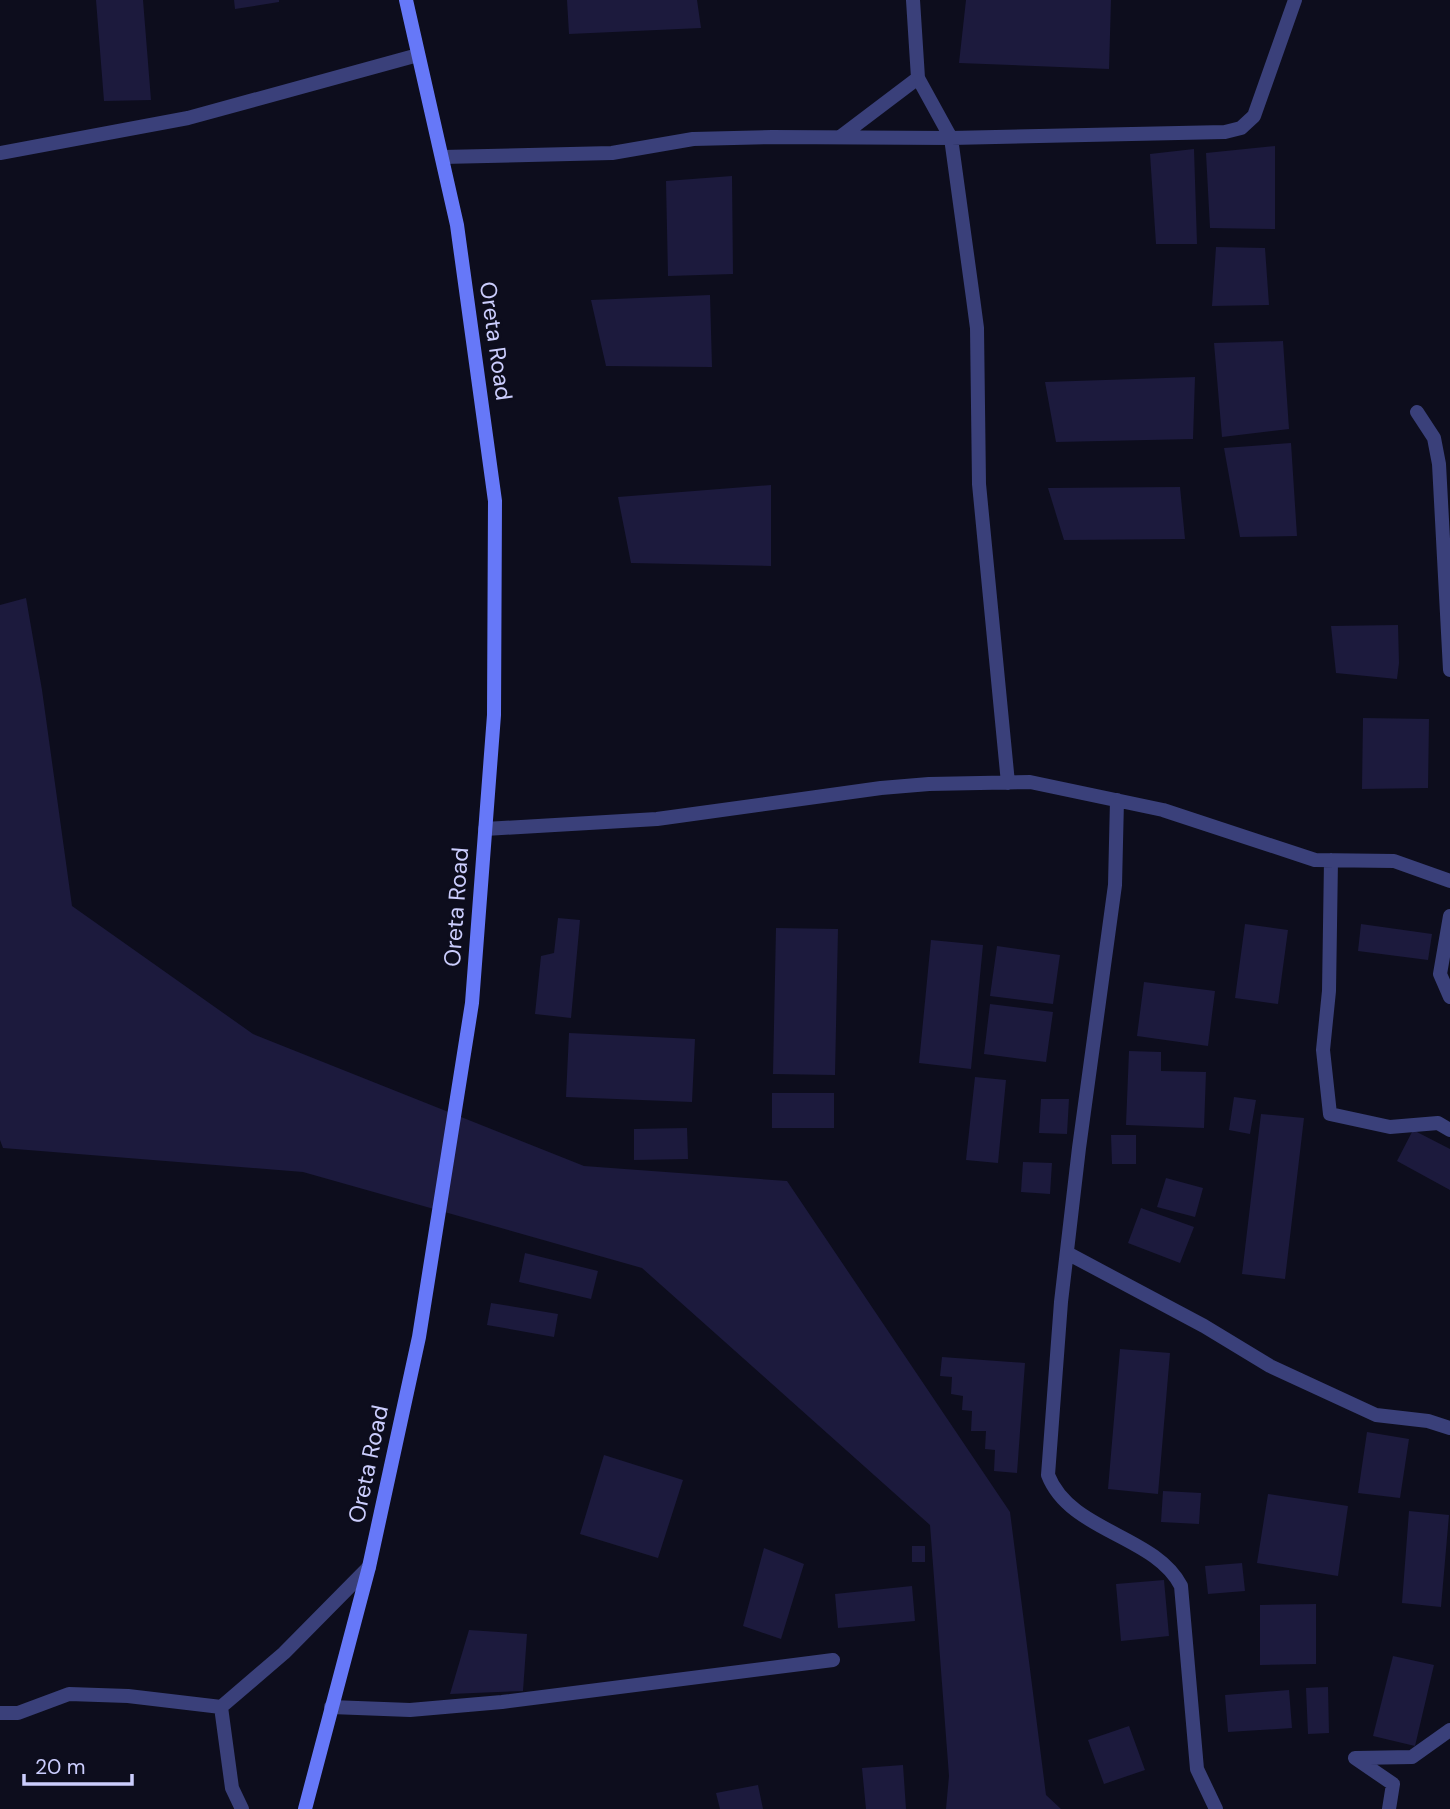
<svg xmlns="http://www.w3.org/2000/svg" width="1450" height="1809" font-family="'DM Sans',sans-serif">
	<style>
		.building { fill: #1c1a3d }
		.lines { fill: none; stroke-linecap: round; stroke-linejoin: round }
		.street { stroke: #3a407a; stroke-width: 14 }
		.secondary { stroke: #6678f8; stroke-width: 14 }
		.labels { text-anchor: middle; dominant-baseline: central; stroke-width: 5; stroke-linejoin: round; paint-order: stroke }
		.street-label { font-size: 23px; fill: #cbcdfd; stroke: #0d0d1d }
	</style>
	<rect width="100%" height="100%" fill="#0d0d1d"/>
	<path class="building" d="M96 0H143L151 100 104 101Z
		M234 0H279V2L235 9Z
		M567 0H697L701 28 569 34Z
		M966 0H1111L1109 69 959 63Z
		M1275 146V229L1210 228 1206 153Z
		M1194 149 1197 244H1156L1150 154Z
		M732 176 733 274 668 276 666 181Z
		M1216 247 1265 248 1269 305 1212 306Z
		M710 295 712 367 606 366 591 300Z
		M1283 341 1289 429 1222 437 1214 343Z
		M1195 377 1193 439 1056 442 1045 382Z
		M1291 443 1297 536 1240 537 1224 448Z
		M771 485V566L631 563 618 497Z
		M1180 487 1185 539 1064 540 1048 488Z
		M26 598 42 690 72 906 253 1034 584 1166 787 1181 1010 1512 1046 1795 1061 1809H946L949 1776 930 1525 642 1268 303 1172 3 1148 0 1140V605Z
		M1398 625 1399 663 1397 679 1336 673 1331 626Z
		M1363 718 1429 719 1428 788 1362 789Z
		M558 918 580 920 571 1018 535 1014 541 956 554 953Z
		M1245 924 1288 930 1278 1004 1235 998Z
		M1361 924 1432 934 1428 960 1358 951Z
		M776 928 838 929 835 1075 773 1074Z
		M931 940 983 945 971 1069 919 1063Z
		M997 946 1060 955 1053 1004 990 996Z
		M1144 982 1215 991 1208 1046 1137 1036Z
		M990 1004 1053 1012 1046 1062 984 1054Z
		M569 1033 695 1039 692 1102 566 1097Z
		M1129 1051 1161 1052V1071L1206 1072 1204 1128 1126 1125Z
		M975 1077 1006 1080 998 1163 966 1160Z
		M772 1093H834V1128H772Z
		M1234 1097 1256 1100 1250 1134 1229 1130Z
		M1041 1099H1069L1067 1134 1039 1133Z
		M1261 1114 1304 1118 1285 1279 1242 1274Z
		M687 1128 688 1159 634 1160V1129Z
		M1413 1130 1450 1149V1190L1397 1161Z
		M1111 1135H1136V1164H1112Z
		M1023 1162 1052 1163 1050 1194 1021 1192Z
		M1166 1178 1203 1188 1195 1217 1157 1207Z
		M1141 1208 1194 1227 1180 1263 1128 1243Z
		M525 1253 598 1271 591 1299 519 1282Z
		M491 1303 558 1314 554 1337 487 1325Z
		M1120 1349 1170 1353 1158 1494 1108 1489Z
		M942 1357 1025 1363 1017 1473 994 1471 995 1450 985 1449 986 1431H971L972 1411 962 1410 963 1396 951 1394 952 1377 940 1376Z
		M1367 1432 1409 1439 1400 1498 1358 1493Z
		M604 1455 683 1480 658 1558 580 1534Z
		M1163 1491 1201 1493 1199 1524 1161 1522Z
		M1268 1494 1348 1506 1338 1576 1257 1563Z
		M1409 1511 1449 1515 1441 1607 1402 1603Z
		M912 1546H925V1562H912Z
		M764 1548 804 1564 781 1639 743 1626Z
		M1242 1563 1245 1591 1208 1594 1205 1566Z
		M1164 1580 1169 1636 1121 1641 1116 1584Z
		M912 1586 915 1621 838 1628 835 1594Z
		M1316 1604V1664L1260 1665V1605Z
		M469 1630 527 1634 523 1691 450 1694Z
		M1393 1656 1434 1665 1415 1746 1373 1736Z
		M1328 1687 1329 1733 1308 1734 1306 1688Z
		M1289 1690 1292 1728 1228 1732 1225 1695Z
		M1129 1726 1145 1770 1104 1784 1088 1740Z
		M903 1765 906 1809H866L862 1768Z
		M758 1785 763 1809H720L716 1793Z"/>
	<g class="lines">
		<path class="street" d="M913 0 918 78 951 138 973 298 977 328 979 484 1008 783
			M840 137 918 78
			M0 153 188 118 418 55
			M442 157 612 153 693 139 772 137 951 138 1225 132 1241 128 1254 116 1295 0
			M1417 412 1434 438 1439 464 1450 670
			M1117 800 1115 885 1079 1148 1061 1302 1048 1475C1070 1532 1155 1535 1181 1586L1197 1769 1216 1809
			M485 829 657 819 881 788 929 784 1030 782 1163 810 1315 860 1394 861 1450 881
			M1331 860 1329 991 1323 1050 1330 1114 1390 1127 1438 1123 1450 1130
			M1450 916 1440 974 1450 997
			M1067 1253 1204 1326 1270 1366 1376 1415 1428 1421 1450 1428
			M221 1707 232 1788 242 1809
			M331 1707 410 1710 502 1702 833 1660
			M0 1713H18L69 1694 128 1696 221 1707 284 1653 369 1567
			M1389 1809 1393 1784 1355 1758 1412 1757 1450 1730"/>
		<path class="secondary" d="M305 1809 369 1567 419 1337 472 1003 494 715 495 501 457 225 406 0"/>
	</g>
	<g class="labels">
		<g class="street-label">
			<text transform="translate(496 341) rotate(82)">Oreta Road</text>
			<text transform="translate(456 907) rotate(-86)">Oreta Road</text>
			<text transform="translate(368 1464) rotate(-78)">Oreta Road</text>
		</g>
	</g>
	<path d="M24 1774v10h108v-10" fill="none" stroke="#cbcdfd" stroke-width="3.5"/>
	<text x="35" y="1774" font-size="21" fill="#cbcdfd" stroke="#0d0d1d" stroke-width="5" paint-order="stroke">20 m</text>
</svg>
